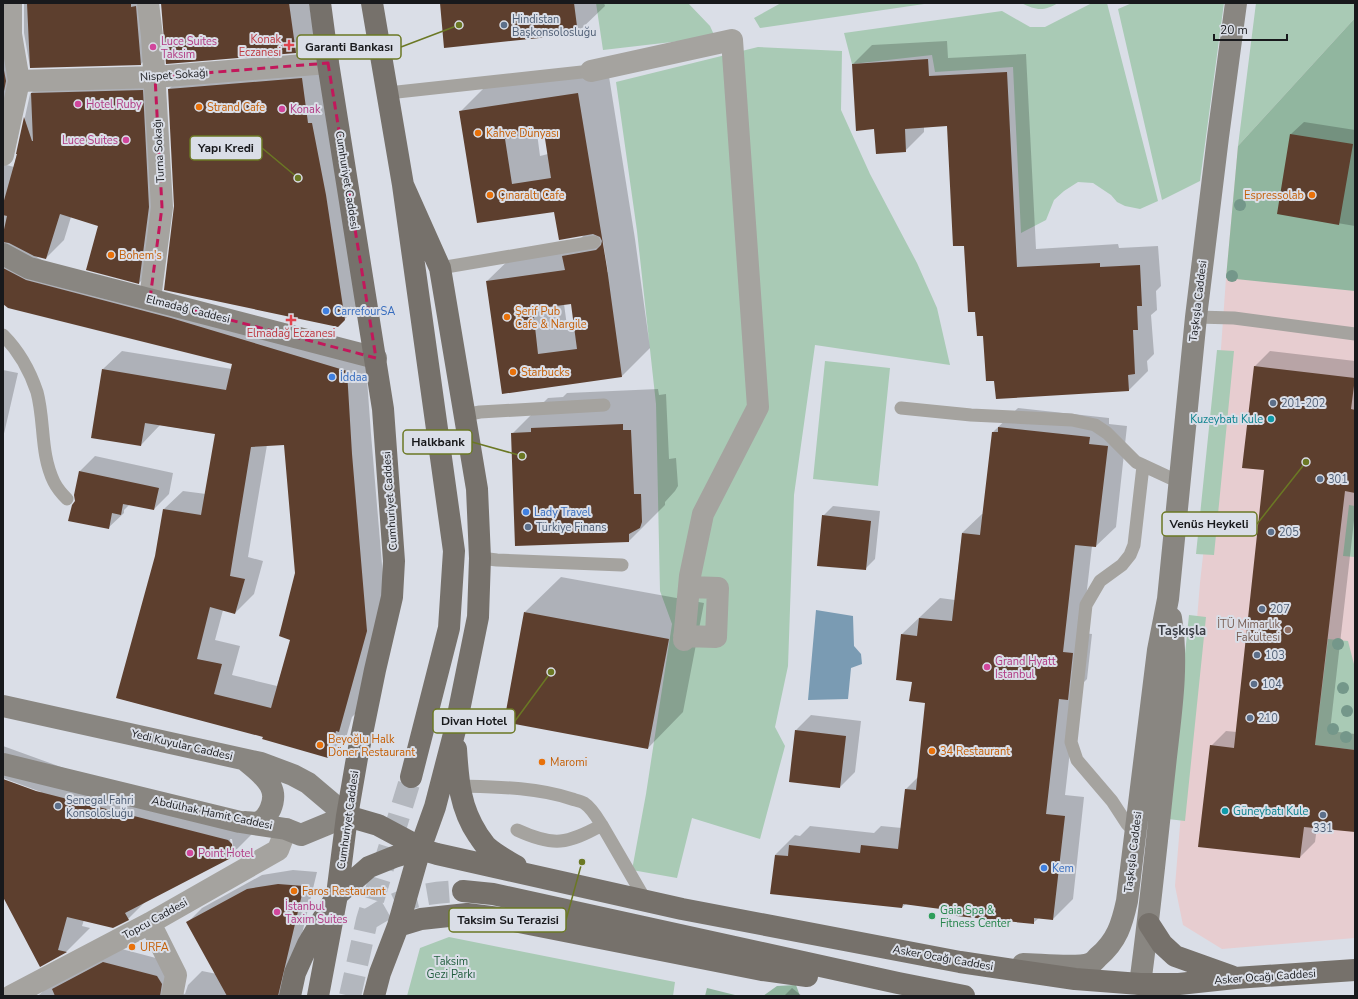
<svg xmlns="http://www.w3.org/2000/svg" width="1358" height="999" font-family="'Nunito Sans',sans-serif">
	<style>
		.education { fill: #e7cdd0 }
		.green { fill: #a9cab5 }
		.forest { fill: #91b69f }
		.water { fill: #7a9bb3 }
		.shadow { fill: #0003; fill-rule: evenodd }
		.building { fill: #5d3f2e; fill-rule: evenodd }
		.lines { fill: none; stroke-linecap: round; stroke-linejoin: round }
		.primary-tunnel { stroke: #b3b7be; stroke-width: 22; stroke-dasharray: 22 11; stroke-linecap: butt }
		.lane { stroke: #a5a39f; stroke-width: 13 }
		.street { stroke: #a5a39f; stroke-width: 22 }
		.secondary { stroke: #898681; stroke-width: 22 }
		.primary { stroke: #76716b; stroke-width: 22 }
		.tree { fill: #74978a }
		.marked { fill: none; stroke: #c2185b; stroke-width: 3; stroke-dasharray: 8 5; stroke-linejoin: round }
		.service-dot { fill: #5c6f8a; stroke: #dadee7; stroke-width: 1.5 }
		.health-dot { fill: #e0444e; stroke: #dadee7; stroke-width: 1.5 }
		.hotel-dot { fill: #d1479c; stroke: #dadee7; stroke-width: 1.5 }
		.food-dot { fill: #e8710a; stroke: #dadee7; stroke-width: 1.5 }
		.shop-dot { fill: #3f7fe0; stroke: #dadee7; stroke-width: 1.5 }
		.culture-dot { fill: #0f9aa8; stroke: #dadee7; stroke-width: 1.5 }
		.education-dot { fill: #8d6e63; stroke: #dadee7; stroke-width: 1.5 }
		.leisure-dot { fill: #2e9e5b; stroke: #dadee7; stroke-width: 1.5 }
		.labels { text-anchor: middle; dominant-baseline: central; stroke-width: 4; stroke-linejoin: round; paint-order: stroke }
		.service-label { font-size: 11px; fill: #4e5e75; stroke: #dadee7; text-anchor: start }
		.health-label { font-size: 11px; fill: #be3a42; stroke: #dadee7; text-anchor: end }
		.hotel-label { font-size: 11px; fill: #b23c85; stroke: #dadee7; text-anchor: start }
		.street-label { font-size: 11px; fill: #18191c; stroke: #dadee7 }
		.food-label { font-size: 11px; fill: #c56008; stroke: #dadee7; text-anchor: start }
		.shop-label { font-size: 11px; fill: #366cbe; stroke: #dadee7; text-anchor: start }
		.culture-label { font-size: 11px; fill: #0d838f; stroke: #dadee7; text-anchor: end }
		.education-label { font-size: 11px; fill: #785e54; stroke: #dadee7; text-anchor: end }
		.leisure-label { font-size: 11px; fill: #27864d; stroke: #dadee7; text-anchor: start }
		.park-label { font-size: 11px; fill: #215d3e; stroke: #dadee7 }
		.quarter-label { font-size: 13px; font-weight: bold; fill: #3c3f46; stroke: #dadee7 }
		.leader { fill: none; stroke: #6b7824; stroke-width: 1.5 }
		.callout-dot { fill: #6b7824; stroke: #dadee7; stroke-width: 1.5 }
		.callout { fill: #dadee7; stroke: #6b7824; stroke-width: 1.5 }
		.callout-label { font-size: 12px; text-anchor: middle; font-weight: bold; fill: #18191c }
	</style>
	<rect width="100%" height="100%" fill="#dadee7"/>
	<path class="education" d="M1355 18V938L1222 949 1183 925 1175 886 1200 583 1212 475 1226 278 1238 146Z"/>
	<path class="green" d="M596 3H688L710 26 715 37 603 50Z
		M781 3H931L760 28 754 18Z
		M1021 3H1058C1043 12 1036 10 1021 3Z
		M1092 3H1107L1158 201 1140 209 1125 206 1117 202 1111 195 1093 183 1078 182 1064 191 1054 200 1046 220 1021 233 1013 67 935 72 932 55 852 64 844 33 1002 11 1030 27H1045Z
		M1132 3H1224L1200 181 1162 200 1118 9Z
		M1256 3H1355V18L1238 146Z
		M758 47 842 51 841 110 870 174 917 263 937 308 950 365 815 345 794 495 788 666 775 727 785 746 760 839 692 818 677 878 632 870 646 794 672 624 660 591 656 404 637 231 616 82Z
		M1217 350 1234 351 1214 555 1196 554Z
		M825 361 890 368 878 486 813 479Z
		M1349 505 1355 506V557L1343 556Z
		M1189 615 1206 617 1185 821 1168 819Z
		M1328 639 1348 641 1355 668V750L1315 745Z
		M449 937 675 982 673 996H407L420 948Z"/>
	<path class="forest" d="M1355 18V291L1226 278 1238 146Z
		M796 985 800 996H763L777 986Z
		M707 988 739 996H705Z"/>
	<path class="water" d="M816 610 853 616 854 646 861 654 862 664 851 668 848 699 808 700Z"/>
	<path class="shadow" d="M3 3H17L3 131Z
		M24 3H156L159 45 141 64 30 67 24 33Z
		M161 3H309L314 33 296 52Z
		M441 3H604L605 6 577 33Z
		M947 41 948 58 1026 54 1036 249 1118 244 1119 248 1158 246 1161 286 1156 291 1157 310 1151 315 1154 354 1147 361 1148 371 1129 390 995 380 984 335 965 245 948 125 924 126V132L905 151 875 128 853 64 872 45Z
		M323 57 359 305 338 326 175 206 169 89 190 68Z
		M607 64 635 239 650 348 622 376 503 393 487 281 516 253 574 245 584 235 555 210 478 222 460 112 489 83ZM545 131 548 154 540 156 537 133ZM603 242 608 272 606 273 602 243ZM572 303 575 325 567 326 564 304Z
		M161 72 158 264 139 283 99 225 71 217 64 240 46 258 35 256 45 262 365 352 371 434 386 612 357 712 352 717 346 738 327 757 264 736 118 698 156 556 164 509 183 491 206 494 216 434 160 425 141 445 103 369 122 351 232 369 233 363 3 302V164L14 167 30 94 49 75ZM285 444 296 573 292 639 277 686 232 675 240 646 215 640 223 610 235 613 254 594 263 561 248 557 267 445Z
		M1304 122 1355 130V226L1278 213 1291 134Z
		M1270 351 1355 361V512L1330 731 1355 734V831L1317 827 1315 842 1300 857 1211 746 1226 731 1237 732 1265 470 1255 366Z
		M3 370 18 373 3 438Z
		M658 389 659 395 666 394 669 459 676 458 678 486 675 491 665 502V505L629 541 512 434 548 398 563 397 567 393Z
		M1018 408 1109 418V424L1127 426 1116 527 1096 546H1092L1082 633 1092 634 1087 679 1077 689 1065 795 1084 797 1073 899 1053 919 1039 918 1033 923 949 909 906 904 902 907 775 855 795 835 800 836 810 826 874 833 881 826 902 828 906 789 918 777 926 702 913 681 902 634 940 598 955 600 962 533 982 514H984L993 432Z
		M95 456 173 473 169 494 154 509 130 504 124 510V513L108 528 76 501 80 471Z
		M833 506 880 511 875 559 865 569 823 516Z
		M561 577 704 603 683 712 648 748 525 612Z
		M811 715 861 721 855 772 840 787 796 730Z
		M3 746 61 767 253 833 228 858 147 900 128 919 84 920 82 926 90 928 66 952 40 965 3 894V780L41 794V792L3 778ZM230 839H232L233 846H231Z
		M293 870 317 872 287 996H38L51 983 118 948 171 962 178 992 185 994 188 985 202 971 217 974 188 922 202 908 262 875Z
		M792 988 802 996H784Z"/>
	<path class="building" d="M27 3H131V7L136 6 141 65 30 68Z
		M161 3H289L296 53 166 64Z
		M440 3H574L578 34 444 48Z
		M928 59 929 76 1007 72 1017 267 1100 263V267L1140 265 1142 306H1137L1138 330H1133L1135 374 1128 375 1129 391 996 399 994 381H986L983 336H977L975 312H968L964 246H953L947 126 905 129 906 152 876 154 874 129 856 131 852 64Z
		M3 65 6 81 3 96Z
		M302 78 308 123H312L326 195 345 320 338 327 164 290 174 206 168 89Z
		M143 90 149 207 139 284 86 270 98 226 60 214 46 259 34 256 9 243 3 242V234L7 216 3 215V204L17 154H16L24 117 32 141H33L31 93Z
		M578 93 607 268 622 377 502 394 486 281 565 270 562 256 596 250 601 245 602 241 600 237 593 234 559 240 554 212 477 223 459 111ZM544 132 551 178 512 184 505 139ZM571 304 577 349 538 354 533 309Z
		M1290 134 1353 144 1339 225 1277 214Z
		M3 268 26 280 171 318 347 371 352 454 367 631 339 732 336 731 328 758 262 739 263 737 116 698 155 556 163 509 201 515 215 434 145 423 141 446 91 438 102 369 226 390 232 364 8 308 3 304ZM284 445 295 573 279 636 290 640 271 708 214 694 222 664 197 659 210 607 235 614 245 579 230 576 251 447Z
		M1254 366 1355 378 1351 409 1355 410V493L1345 491 1315 745 1355 750V832L1304 827 1300 858 1198 847 1210 745 1234 748 1264 470 1242 468Z
		M623 424V430H631L634 494H641L642 522 640 528 629 534V542L515 546 511 433 531 432V428Z
		M998 427 1090 437 1089 444 1108 446 1096 547 1075 545 1063 652 1073 653 1068 700 1059 699 1046 814 1065 816 1053 920 1034 918V924L947 915 948 910 903 904 902 908 770 894 775 855 788 856 789 845 860 853 861 845 898 849 905 789 916 790 925 703 909 701 912 682 896 680 901 634 917 636 919 618 952 621 962 533 980 535 992 432H998Z
		M79 471 159 488 154 510 123 504 121 515 112 513 109 529 68 521 72 505 75 501 74 495Z
		M822 515 871 521 866 570 817 566Z
		M524 612 669 639 648 749 504 722Z
		M795 730 846 736 840 788 789 782Z
		M3 779 36 791 228 840 232 844 233 852 229 859 125 913 129 920 113 928 67 917 58 950 67 952 40 967 3 897Z
		M278 884 304 886 278 996H227L186 922 247 889Z
		M103 962 157 976 162 984 160 996H55L52 989Z"/>
	<g class="lines">
		<path class="primary-tunnel" d="M367 920C376 915 385 909 395 904 416 894 439 892 463 891
			M350 996 367 920 411 777"/>
		<path class="lane" d="M388 93 591 71
			M440 268 594 242
			M1196 317 1234 318 1355 334
			M3 335C19 351 30 371 37 392 45 422 40 453 54 482 57 488 62 494 67 499
			M901 408 971 415 1072 420 1095 425 1107 433 1136 462 1179 482
			M464 415 480 412 604 405
			M480 558 497 560 622 565
			M459 786C496 787 536 787 572 799 575 800 581 801 584 803 592 808 598 819 603 827L646 901
			M517 830C554 847 567 844 602 825
			M1136 833 1127 824 1112 801 1077 760 1071 742 1086 605 1100 581 1122 565 1130 555 1134 545 1143 466"/>
		<path class="street" d="M148 3 152 36 162 207 150 299
			M591 71 732 40 758 407 703 514 690 576 684 640
			M19 81 155 77 328 63
			M3 155 19 81 11 34V3
			M684 636 716 637 718 588 689 587
			M150 923 176 975 172 996
			M11 996 150 923 278 850 286 829"/>
		<path class="secondary" d="M3 254 29 268 376 358
			M3 706 261 763 293 775 308 783 347 816 301 835 286 829 240 822 3 764
			M245 822C248 822 252 823 255 823 269 821 277 799 271 787 266 776 254 768 245 760
			M1023 964C1039 964 1079 969 1091 963 1094 962 1096 959 1098 957 1117 941 1122 924 1127 901L1158 650 1168 599 1196 317 1218 137 1236 3
			M1140 984C1150 911 1157 839 1165 766 1170 718 1179 667 1171 618"/>
		<path class="primary" d="M372 3 403 185 454 551 449 628 411 777
			M456 749C458 781 460 808 478 835 481 839 484 844 487 847 496 855 506 860 516 866
			M347 816 378 825 408 841 420 849 437 854 682 909 960 962 1075 979 1140 984H1179L1235 978 1355 970
			M463 891 493 894 898 983 964 996
			M1149 924 1162 944 1175 956 1231 976
			M398 926 421 919 467 914 499 918 762 970 807 976
			M290 996 295 973 308 944 337 895 369 867 394 857 420 849
			M318 996 337 895 347 816 357 758 375 670 392 597 394 561 383 409 328 63 320 3
			M374 996 380 973 398 926 420 849 435 807 455 730 478 617 480 558 477 489 440 268 403 185"/>
	</g>
	<g class="tree">
		<circle cx="1240" cy="205" r="6"/>
		<circle cx="1232" cy="276" r="6"/>
		<circle cx="1338" cy="644" r="6"/>
		<circle cx="1343" cy="688" r="6"/>
		<circle cx="1347" cy="711" r="6"/>
		<circle cx="1333" cy="729" r="6"/>
		<circle cx="1346" cy="737" r="6"/>
	</g>
	<path class="marked" d="M328 63 376 358 150 299 162 207 155 77Z"/>
	<g class="service-dot">
		<circle cx="504" cy="25" r="4"/>
		<circle cx="1273" cy="403" r="4"/>
		<circle cx="1320" cy="479" r="4"/>
		<circle cx="528" cy="527" r="4"/>
		<circle cx="1271" cy="532" r="4"/>
		<circle cx="1262" cy="609" r="4"/>
		<circle cx="1257" cy="655" r="4"/>
		<circle cx="1254" cy="684" r="4"/>
		<circle cx="1250" cy="718" r="4"/>
		<circle cx="58" cy="806" r="4"/>
		<circle cx="1323" cy="815" r="4"/>
	</g>
	<g class="health-dot">
		<path d="M287 39h4v4h4v4h-4v4h-4v-4h-4v-4h4z"/>
		<path d="M289 314h4v4h4v4h-4v4h-4v-4h-4v-4h4z"/>
	</g>
	<g class="hotel-dot">
		<circle cx="153" cy="47" r="4"/>
		<circle cx="78" cy="104" r="4"/>
		<circle cx="282" cy="109" r="4"/>
		<circle cx="126" cy="140" r="4"/>
		<circle cx="987" cy="667" r="4"/>
		<circle cx="190" cy="853" r="4"/>
		<circle cx="277" cy="912" r="4"/>
	</g>
	<g class="food-dot">
		<circle cx="199" cy="107" r="4"/>
		<circle cx="478" cy="133" r="4"/>
		<circle cx="490" cy="195" r="4"/>
		<circle cx="1312" cy="195" r="4"/>
		<circle cx="111" cy="255" r="4"/>
		<circle cx="507" cy="317" r="4"/>
		<circle cx="513" cy="372" r="4"/>
		<circle cx="320" cy="745" r="4"/>
		<circle cx="932" cy="751" r="4"/>
		<circle cx="542" cy="762" r="4"/>
		<circle cx="294" cy="891" r="4"/>
		<circle cx="132" cy="947" r="4"/>
	</g>
	<g class="shop-dot">
		<circle cx="326" cy="311" r="4"/>
		<circle cx="332" cy="377" r="4"/>
		<circle cx="526" cy="512" r="4"/>
		<circle cx="1044" cy="868" r="4"/>
	</g>
	<g class="culture-dot">
		<circle cx="1271" cy="419" r="4"/>
		<circle cx="1225" cy="811" r="4"/>
	</g>
	<circle class="education-dot" cx="1288" cy="630" r="4"/>
	<circle class="leisure-dot" cx="932" cy="916" r="4"/>
	<g class="labels">
		<g class="service-label">
			<text x="512" y="19">Hindistan<tspan x="512" dy="13">Başkonsolosluğu</tspan></text>
			<text x="1281" y="403">201-202</text>
			<text x="1328" y="479">301</text>
			<text x="536" y="527">Türkiye Finans</text>
			<text x="1279" y="532">205</text>
			<text x="1270" y="609">207</text>
			<text x="1265" y="655">103</text>
			<text x="1262" y="684">104</text>
			<text x="1258" y="718">210</text>
			<text x="66" y="800">Senegal Fahri<tspan x="66" dy="13">Konsolosluğu</tspan></text>
			<text x="1323" y="828" text-anchor="middle">331</text>
		</g>
		<g class="health-label">
			<text x="281" y="39">Konak<tspan x="281" dy="13">Eczanesi</tspan></text>
			<text x="291" y="333" text-anchor="middle">Elmadağ Eczanesi</text>
		</g>
		<g class="hotel-label">
			<text x="161" y="41">Luce Suites<tspan x="161" dy="13">Taksim</tspan></text>
			<text x="86" y="104">Hotel Ruby</text>
			<text x="290" y="109">Konak</text>
			<text x="118" y="140" text-anchor="end">Luce Suites</text>
			<text x="995" y="661">Grand Hyatt<tspan x="995" dy="13">Istanbul</tspan></text>
			<text x="198" y="853">Point Hotel</text>
			<text x="285" y="906">İstanbul<tspan x="285" dy="13">Taxim Suites</tspan></text>
		</g>
		<g class="street-label">
			<text transform="translate(174 75) rotate(-4)">Nispet Sokağı</text>
			<text transform="translate(159 151) rotate(-93)">Turna Sokağı</text>
			<text transform="translate(347 180) rotate(81)">Cumhuriyet Caddesi</text>
			<text transform="translate(1198 301) rotate(-83)">Taşkışla Caddesi</text>
			<text transform="translate(188 309) rotate(14)">Elmadağ Caddesi</text>
			<text transform="translate(390 501) rotate(-94)">Cumhuriyet Caddesi</text>
			<text transform="translate(182 745) rotate(13)">Yedi Kuyular Caddesi</text>
			<text transform="translate(212 813) rotate(12)">Abdülhak Hamit Caddesi</text>
			<text transform="translate(348 820) rotate(-82)">Cumhuriyet Caddesi</text>
			<text transform="translate(1133 852) rotate(-83)">Taşkışla Caddesi</text>
			<text transform="translate(155 919) rotate(-29)">Topcu Caddesi</text>
			<text transform="translate(943 958) rotate(10)">Asker Ocağı Caddesi</text>
			<text transform="translate(1265 977) rotate(-4)">Asker Ocağı Caddesi</text>
		</g>
		<g class="food-label">
			<text x="207" y="107">Strand Cafe</text>
			<text x="486" y="133">Kahve Dünyası</text>
			<text x="498" y="195">Çınaraltı Cafe</text>
			<text x="1304" y="195" text-anchor="end">Espressolab</text>
			<text x="119" y="255">Bohem's</text>
			<text x="515" y="311">Şerif Pub<tspan x="515" dy="13">Cafe &amp; Nargile</tspan></text>
			<text x="521" y="372">Starbucks</text>
			<text x="328" y="739">Beyoğlu Halk<tspan x="328" dy="13">Döner Restaurant</tspan></text>
			<text x="940" y="751">34 Restaurant</text>
			<text x="550" y="762">Maromi</text>
			<text x="302" y="891">Faros Restaurant</text>
			<text x="140" y="947">URFA</text>
		</g>
		<g class="shop-label">
			<text x="334" y="311">CarrefourSA</text>
			<text x="340" y="377">İddaa</text>
			<text x="534" y="512">Lady Travel</text>
			<text x="1052" y="868">Kem</text>
		</g>
		<g class="culture-label">
			<text x="1263" y="419">Kuzeybatı Kule</text>
			<text x="1233" y="811" text-anchor="start">Güneybatı Kule</text>
		</g>
		<g class="education-label">
			<text x="1280" y="624">İTÜ Mimarlık<tspan x="1280" dy="13">Fakültesi</tspan></text>
		</g>
		<g class="leisure-label">
			<text x="940" y="910">Gaia Spa &amp;<tspan x="940" dy="13">Fitness Center</tspan></text>
		</g>
		<g class="park-label">
			<text x="451" y="961">Taksim<tspan x="451" dy="13">Gezi Parkı</tspan></text>
		</g>
		<g class="quarter-label">
			<text x="1182" y="631">Taşkışla</text>
		</g>
	</g>
	<path class="leader" d="M459 25L401 47M298 178L262 148M522 456L472 442M1306 462L1257 524M551 672L515 721M582 862L566 920"/>
	<g class="callout-dot">
		<circle cx="459" cy="25" r="4"/>
		<circle cx="298" cy="178" r="4"/>
		<circle cx="522" cy="456" r="4"/>
		<circle cx="1306" cy="462" r="4"/>
		<circle cx="551" cy="672" r="4"/>
		<circle cx="582" cy="862" r="4"/>
	</g>
	<g class="callout">
		<rect x="297" y="35" width="104" height="24" rx="4"/>
		<rect x="190" y="136" width="72" height="24" rx="4"/>
		<rect x="403" y="430" width="69" height="24" rx="4"/>
		<rect x="1162" y="512" width="95" height="24" rx="4"/>
		<rect x="433" y="709" width="82" height="24" rx="4"/>
		<rect x="449" y="908" width="117" height="24" rx="4"/>
	</g>
	<g class="callout-label">
		<text x="349" y="51">Garanti Bankası</text>
		<text x="226" y="152">Yapı Kredi</text>
		<text x="438" y="446">Halkbank</text>
		<text x="1209" y="528">Venüs Heykeli</text>
		<text x="474" y="725">Divan Hotel</text>
		<text x="508" y="924">Taksim Su Terazisi</text>
	</g>
	<rect width="1358" height="999" fill="none" stroke="#18191c" stroke-width="8"/>
	<path d="M1214 34v6h73v-6" fill="none" stroke="#18191c" stroke-width="2"/>
	<text x="1220" y="34" font-size="12" fill="#18191c" stroke="#dadee7" stroke-width="3" paint-order="stroke">20 m</text>
</svg>
